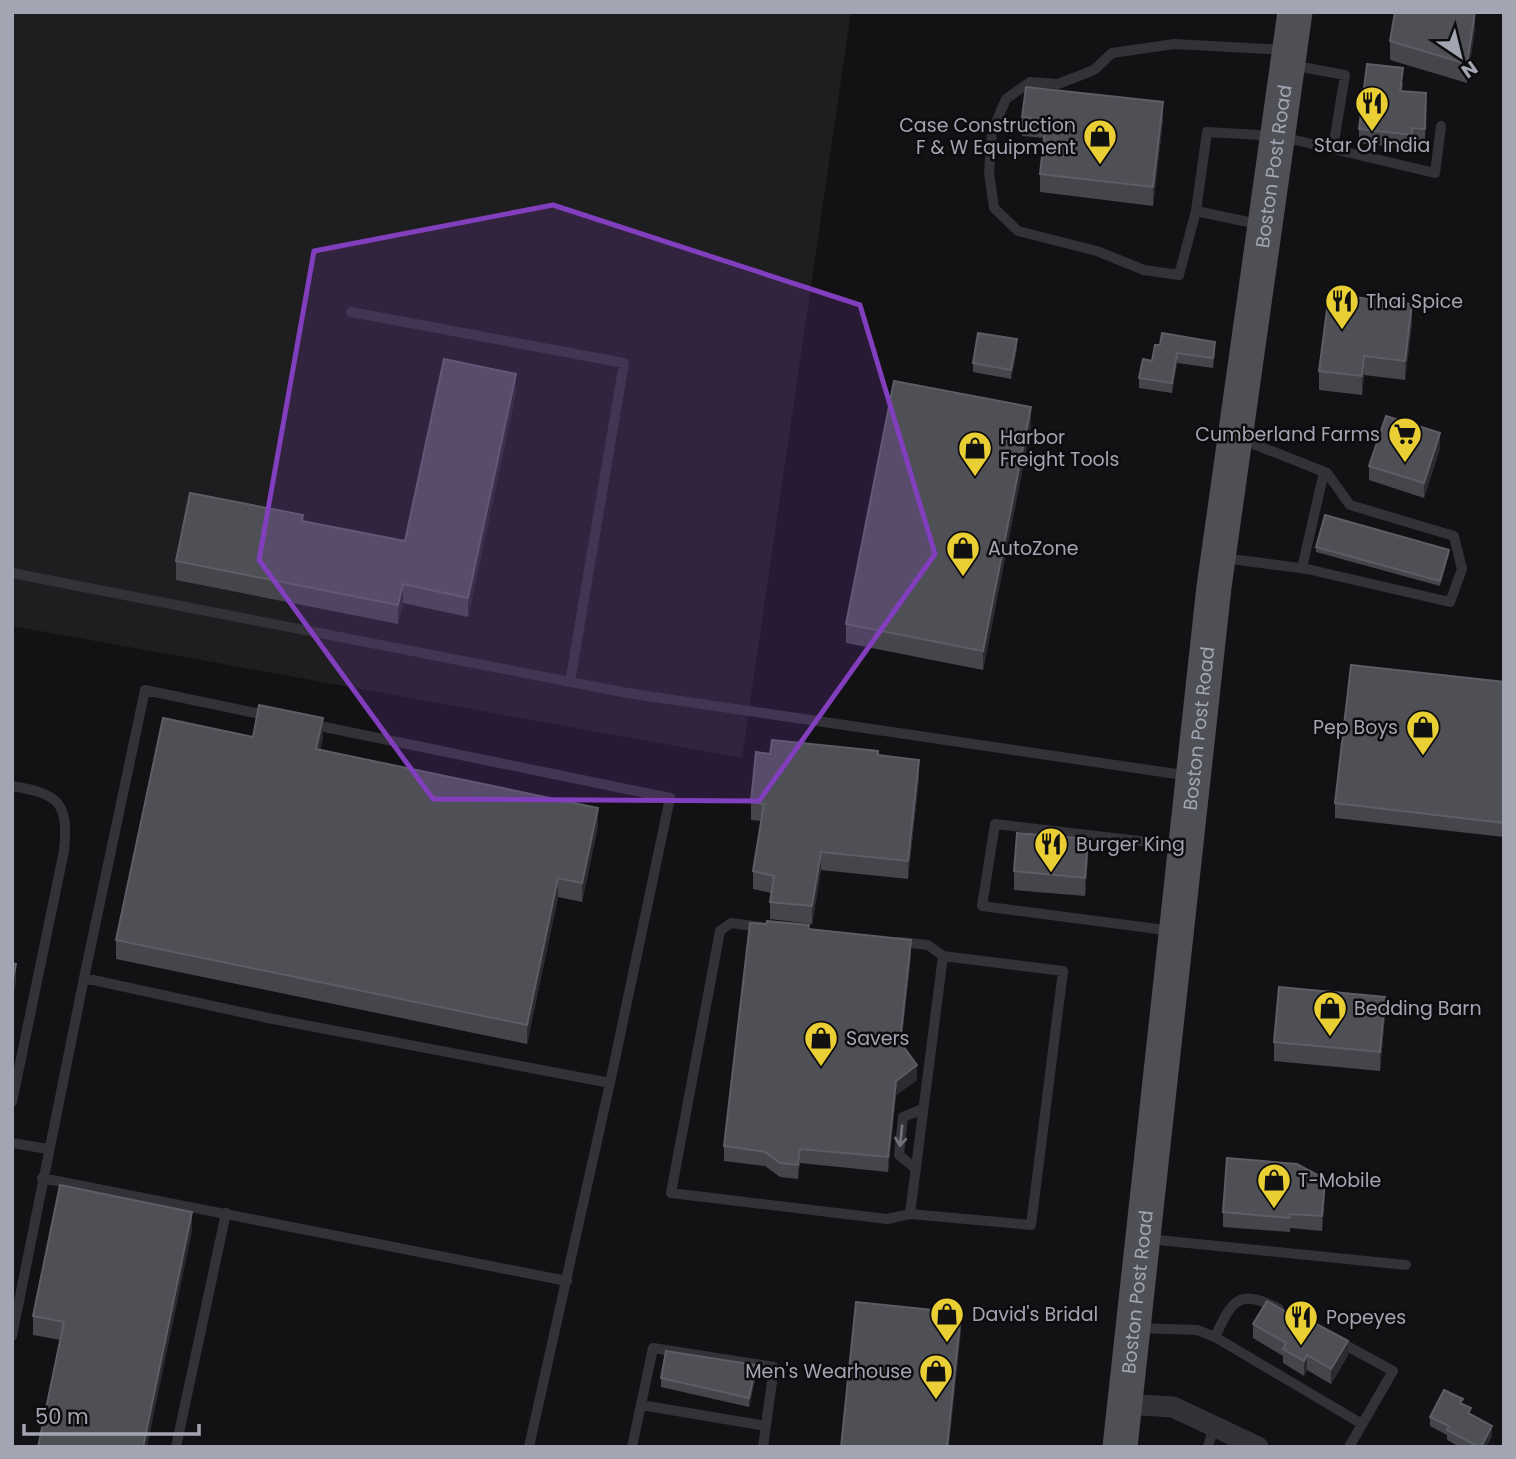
<svg xmlns="http://www.w3.org/2000/svg" width="1516" height="1459" font-family="Poppins,sans-serif">
	<style>
		.built { fill: #1e1d20 }
		.lines { fill: none; stroke-linecap: round; stroke-linejoin: round }
		.service { stroke: #333238; stroke-width: 10 }
		.minor { stroke: #333238; stroke-width: 21 }
		.primary { stroke: #4f4f56; stroke-width: 35 }
		.wall { fill: #45454b }
		.shaded-wall { fill: #2c2c30 }
		.building { fill: #4f5056; stroke: #5c5d65; stroke-width: 2 }
		.oneway { stroke: #71717c }
		.marked { fill: #813ebd; fill-opacity: 0.2; stroke: #813ebd; stroke-width: 5; stroke-linejoin: round }
		.labels { text-anchor: middle; dominant-baseline: central; stroke-width: 5; stroke-linejoin: round; paint-order: stroke }
		.poi-label { font-size: 19px; fill: #a3a5b3; stroke: #0d0c0e; text-anchor: start }
		.street-label { font-size: 19px; fill: #a3a5b3; stroke: #0d0c0e }
	</style>
	<rect width="100%" height="100%" fill="#121113"/>
	<path class="built" d="M12 12H851L742 758 12 626Z"/>
	<g class="lines">
		<path class="service" d="M1284 50 1174 44 1112 53 1094 70 1058 84 1030 82 1006 99 992 132 989 172 994 208 1018 231 1097 251 1144 270 1179 275 1196 211 1207 132 1278 136 1435 173 1441 126
			M1291 65 1345 75 1333 148
			M1196 211 1262 225
			M351 312 624 363 570 682
			M1223 558 1307 569 1450 602 1462 569 1454 536 1350 505 1327 473 1241 439
			M1302 568 1324 472
			M12 573 627 693 1190 776
			M310 724 670 798 610 1083
			M12 786C59 794 69 802 64 851L12 1102
			M761 927 731 923 720 931 671 1193 887 1219 910 1214 1031 1225 1063 971 943 956 910 1214
			M1173 931 982 906 995 824 1182 846
			M899 942 928 945 943 956
			M84 978 145 690 270 716
			M12 1143 48 1149
			M916 1169 899 1155 903 1117 923 1109
			M42 1178 567 1281
			M1148 1239 1406 1265
			M1136 1328 1197 1330 1215 1337C1232 1301 1238 1287 1279 1309
			M12 1336 84 978 268 1018 610 1083 529 1447
			M1215 1337 1362 1424
			M1336 1340 1393 1371 1349 1447
			M641 1405 766 1426
			M176 1447 226 1213
			M632 1447 653 1348 774 1367 763 1447
			M1208 1447 1214 1426"/>
		<path class="minor" d="M1125 1404 1173 1407 1258 1447"/>
		<path class="primary" id="s1" d="M1120 1447 1214 587 1295 12"/>
	</g>
	<path class="wall" d="M1475 28 1467 83 1390 60V41Z
		M1403 82 1402 91 1426 108 1425 143 1412 142V149L1359 143V129Z
		M1022 117 1163 120 1153 206 1040 192V174L1044 138 1022 136Z
		M1412 323 1405 380 1364 375 1362 395 1319 390V371Z
		M1155 345 1215 352 1213 368 1177 363 1172 393 1139 388V378L1152 361Z
		M1017 349 1011 379 973 372V363Z
		M516 393 468 617 403 603 398 624 176 580V561L303 521 405 541Z
		M1031 426 983 670 846 643V624Z
		M1440 448 1424 498 1369 480V466Z
		M1316 547 1449 554 1440 586 1316 552Z
		M1504 682V837L1335 818V803Z
		M253 737H323L320 750 598 826 582 902 558 897 527 1044 116 959V940Z
		M770 754 878 755 919 778 908 879 821 870 812 924 770 919V902L771 893 753 889V871L761 821 751 820V802Z
		M1088 858 1085 896 1014 890V871Z
		M809 929 911 955 901 1044 917 1080 896 1095 888 1172 800 1163 798 1179 780 1177 765 1166 724 1161V1146Z
		M1385 1016 1380 1071 1274 1061V1042Z
		M1325 1193 1322 1231 1290 1228V1232L1223 1227V1212Z
		M192 1231 60 1340 33 1335V1316Z
		M1253 1324 1348 1355 1331 1384 1307 1370 1304 1376 1283 1363V1356L1253 1338Z
		M756 1375 749 1407 661 1387V1378Z
		M1463 1404 1471 1415 1492 1436 1486 1447H1460L1447 1440V1435L1430 1426V1417Z"/>
	<path class="shaded-wall" d="M1475 12V28L1467 83V64Z
		M1163 102V120L1153 206V187Z
		M1412 304V323L1405 380V361Z
		M1017 339V349L1011 379V370Z
		M1215 342V352L1213 368V358Z
		M1177 353V363L1172 393V383Z
		M1364 356V375L1362 395V376Z
		M516 374V393L468 617V598Z
		M1031 407V426L983 670V651Z
		M1440 433V448L1424 498V483Z
		M1449 550V554L1440 586V581Z
		M403 584V603L398 624V605Z
		M323 718V737L316 768V749Z
		M919 760V778L908 879V861Z
		M598 808V826L582 902V883Z
		M1088 839V858L1085 896V878Z
		M821 852V870L812 924V906Z
		M558 878V897L527 1044V1025Z
		M911 940V955L900 1057V1042Z
		M16 964V982L12 1002V983Z
		M1385 997V1016L1380 1071V1052Z
		M917 1065V1080L896 1095 888 1172V1157L896 1081Z
		M800 1149V1163L798 1179V1165Z
		M1325 1179V1193L1322 1231V1216Z
		M192 1212V1231L147 1447H143Z
		M961 1313V1332L949 1447H947Z
		M1348 1341V1355L1331 1384V1369Z
		M1307 1355V1370L1304 1376V1361Z
		M756 1365V1375L749 1407V1398Z
		M1492 1426V1436L1486 1447H1481Z"/>
	<path class="building" d="M1395 12H1475L1467 64 1390 41Z
		M1367 64 1403 68 1400 91 1426 93 1425 129 1412 128V135L1359 129Z
		M1026 87 1163 102 1153 187 1040 174 1046 120 1022 117Z
		M1329 294 1412 304 1405 361 1364 356 1362 376 1319 371Z
		M978 333 1017 339 1011 370 973 363Z
		M1162 333 1215 342 1213 358 1177 353 1172 383 1139 378 1143 359 1152 361 1155 345H1160Z
		M444 359 516 374 468 598 403 584 398 605 176 561 190 493 303 515 302 521 405 541Z
		M894 381 1031 407 983 651 846 624Z
		M1386 416 1440 433 1424 483 1369 466Z
		M1325 515 1449 550 1440 581 1316 547Z
		M1351 665 1504 682V823L1335 803Z
		M259 705 323 718 316 749 598 808 582 883 558 878 527 1025 116 940 163 718 253 737Z
		M772 740 878 751V755L919 760 908 861 821 852 812 906 770 902 774 876 753 871 764 804 751 802 756 752 770 754Z
		M1017 833 1088 839 1085 878 1014 871Z
		M767 921 809 925 808 929 911 940 900 1042 917 1065 896 1081 888 1157 800 1149 798 1165 780 1163 765 1152 724 1146 750 923 766 924Z
		M12 963 16 964 12 983Z
		M1279 987 1385 997 1380 1052 1274 1042Z
		M1227 1158 1297 1164 1325 1179 1322 1216 1290 1214V1218L1223 1212Z
		M60 1185 192 1212 143 1447H38L64 1322 33 1316Z
		M1267 1301 1300 1320 1302 1316 1348 1341 1331 1369 1307 1355 1304 1361 1283 1349 1286 1343 1253 1324Z
		M856 1302 961 1313 947 1447H841Z
		M666 1351 756 1365 749 1398 661 1378Z
		M1444 1390 1463 1399 1460 1403 1471 1408 1468 1413 1492 1426 1481 1447H1479L1447 1430 1449 1426 1430 1417Z"/>
	<defs><path id="oneway-shaft" d="M-6 0H5M1.5-3L5.5 0L1.5 3" fill="none" stroke-width="1.6" stroke-linecap="round" stroke-linejoin="round" transform="scale(1.75)"/></defs>
	<use class="oneway" href="#oneway-shaft" transform="translate(901 1136) rotate(96)"/>
	<path class="marked" d="M553 205 860 305 935 554 759 801 433 799 259 560 314 251Z"/>
	<defs>
		<g id="restaurant-pin" transform="scale(1.75)"><path d="M0 17L-7.5 6A9.5 9.5 0 1 1 7.5 6Z" fill="#e9cf33" stroke="#0d0c0e"/><path d="M-5-6h1v4h1v-4h1v4h1v-4h1v5L-1.5 .5V6h-2V.5L-5-1ZM5-6V6H3V1.5H1.5Q1.5-4 5-6Z" fill="#111"/></g>
		<g id="shop-pin" transform="scale(1.75)"><path d="M0 17L-7.5 6A9.5 9.5 0 1 1 7.5 6Z" fill="#e9cf33" stroke="#0d0c0e"/><path d="M-5-2.5h2.3a2.7 3.5 0 0 1 5.4 0H5L5.5 6h-11ZM-1.5-2.5h3a1.5 2.3 0 0 0-3 0Z" fill="#111"/></g>
		<g id="supermarket-pin" transform="scale(1.75)"><path d="M0 17L-7.5 6A9.5 9.5 0 1 1 7.5 6Z" fill="#e9cf33" stroke="#0d0c0e"/><path d="M-6-5.5h2.5l.6 2H6L4.5 2H-2.5L-4.4-4H-6ZM-1.5 3.2a1.3 1.3 0 1 0 .1 0ZM3 3.2a1.3 1.3 0 1 0 .1 0Z" fill="#111"/></g>
	</defs>
	<g fill-rule="evenodd">
		<use href="#restaurant-pin" x="1372" y="103"/>
		<use href="#shop-pin" x="1100" y="136"/>
		<use href="#restaurant-pin" x="1342" y="301"/>
		<use href="#supermarket-pin" x="1405" y="434"/>
		<use href="#shop-pin" x="975" y="448"/>
		<use href="#shop-pin" x="963" y="548"/>
		<use href="#shop-pin" x="1423" y="727"/>
		<use href="#restaurant-pin" x="1051" y="844"/>
		<use href="#shop-pin" x="1330" y="1008"/>
		<use href="#shop-pin" x="821" y="1038"/>
		<use href="#shop-pin" x="1274" y="1180"/>
		<use href="#shop-pin" x="947" y="1314"/>
		<use href="#restaurant-pin" x="1301" y="1317"/>
		<use href="#shop-pin" x="936" y="1371"/>
	</g>
	<g class="labels">
		<g class="poi-label">
			<text x="1076" y="125" text-anchor="end">Case Construction<tspan x="1076" dy="22">F &amp; W Equipment</tspan></text>
			<text x="1372" y="145" text-anchor="middle">Star Of India</text>
			<text x="1366" y="301">Thai Spice</text>
			<text x="1380" y="434" text-anchor="end">Cumberland Farms</text>
			<text x="1000" y="437">Harbor<tspan x="1000" dy="22">Freight Tools</tspan></text>
			<text x="988" y="548">AutoZone</text>
			<text x="1398" y="727" text-anchor="end">Pep Boys</text>
			<text x="1076" y="844">Burger King</text>
			<text x="1354" y="1008">Bedding Barn</text>
			<text x="846" y="1038">Savers</text>
			<text x="1298" y="1180">T-Mobile</text>
			<text x="972" y="1314">David's Bridal</text>
			<text x="1326" y="1317">Popeyes</text>
			<text x="912" y="1371" text-anchor="end">Men's Wearhouse</text>
		</g>
		<g class="street-label">
			<text stroke="none"><textPath href="#s1" startOffset="1290">Boston Post Road</textPath></text>
			<text stroke="none"><textPath href="#s1" startOffset="723">Boston Post Road</textPath></text>
			<text stroke="none"><textPath href="#s1" startOffset="156">Boston Post Road</textPath></text>
		</g>
	</g>
	<rect width="1516" height="1459" fill="none" stroke="#a3a5b3" stroke-width="28"/>
	<g transform="translate(1460 56) rotate(145)" stroke="#0d0c0e" stroke-width="5" paint-order="stroke">
	<path d="M0-5L12 26L0 18L-12 26Z" fill="#a3a5b3"/>
	<text y="-10" font-size="19" font-weight="bold" text-anchor="middle" fill="#a3a5b3">N</text>
	</g>
	<path d="M24 1424v10h175v-10" fill="none" stroke="#a3a5b3" stroke-width="3.5"/>
	<text x="35" y="1424" font-size="21" fill="#a3a5b3" stroke="#0d0c0e" stroke-width="5" paint-order="stroke">50 m</text>
</svg>
